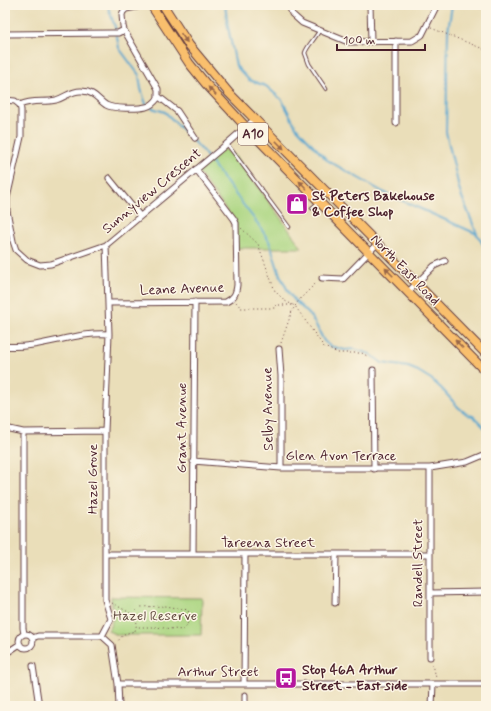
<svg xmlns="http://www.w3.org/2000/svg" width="491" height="711" font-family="Mynerve,sans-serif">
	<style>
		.green { fill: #aad580; stroke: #7a7a56 }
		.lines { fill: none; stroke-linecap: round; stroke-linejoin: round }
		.stream { stroke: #56a5cf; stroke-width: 2 }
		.service-casing { stroke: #623c40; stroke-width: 4.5 }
		.minor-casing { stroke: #623c40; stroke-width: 7 }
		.primary-casing { stroke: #623c40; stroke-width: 10 }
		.path { stroke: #623c40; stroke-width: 1; stroke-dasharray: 1 3; stroke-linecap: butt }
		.service { stroke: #fff; stroke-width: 2.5 }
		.minor { stroke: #fff; stroke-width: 5 }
		.primary { stroke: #f9bf6d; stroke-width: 8 }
		.oneway { fill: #996749 }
		.labels { text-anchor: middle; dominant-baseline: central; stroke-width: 3; stroke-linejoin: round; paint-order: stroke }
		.shield { fill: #fcf5e5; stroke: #7f5f63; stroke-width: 1 }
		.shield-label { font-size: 13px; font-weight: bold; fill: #4a1f2b }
		.street-label { font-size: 14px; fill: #4a1f2b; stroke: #fcf5e5 }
		.poi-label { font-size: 14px; font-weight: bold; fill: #4a1f2b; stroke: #fcf5e5; text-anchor: start }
		.park-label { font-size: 14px; fill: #624c40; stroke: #fcf5e5 }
	</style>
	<rect width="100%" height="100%" fill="#fcf5e5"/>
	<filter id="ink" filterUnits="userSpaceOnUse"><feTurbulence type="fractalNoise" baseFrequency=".025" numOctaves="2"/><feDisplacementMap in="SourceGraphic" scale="8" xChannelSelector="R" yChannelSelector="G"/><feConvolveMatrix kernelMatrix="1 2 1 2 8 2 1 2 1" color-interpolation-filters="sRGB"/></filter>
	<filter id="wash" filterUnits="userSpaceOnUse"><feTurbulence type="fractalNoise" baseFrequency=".012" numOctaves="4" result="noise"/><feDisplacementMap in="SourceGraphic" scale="16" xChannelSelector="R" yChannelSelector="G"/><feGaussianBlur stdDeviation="0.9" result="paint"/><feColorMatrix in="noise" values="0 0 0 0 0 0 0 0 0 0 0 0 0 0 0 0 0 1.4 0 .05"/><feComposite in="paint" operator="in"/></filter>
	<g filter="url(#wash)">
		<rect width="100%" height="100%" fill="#eadeb9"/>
		<path class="green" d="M222 148 236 156 302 248H236V223L196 169Z
			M111 597 202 598 201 635H118L108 631 113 619Z"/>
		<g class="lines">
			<path class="stream" d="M105 5 108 7 115 27 119 48 139 75 141 89 146 104 152 108 165 112 201 149 258 224 269 241 280 275 289 293 295 301 309 314 316 325 324 341 330 346 345 350 354 349 370 354 382 363 408 367 418 371 431 379 442 389 458 407 468 415 473 416 486 429
				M225 5 228 27 236 66 249 80 266 86 282 100 296 127 327 160 383 192 477 234
				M452 5 448 31 446 132 460 192 477 234 486 250"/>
		</g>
	</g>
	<g filter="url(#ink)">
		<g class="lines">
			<g class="service-casing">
				<path id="service" d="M319 31C315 39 307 46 305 53L309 64 326 89
					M227 144 289 227
					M312 208 318 203"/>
			</g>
			<g class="minor-casing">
				<path id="minor" d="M289 5 292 14 302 23 348 42 412 41 422 35 437 5
					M370 5 371 41
					M5 34 112 33H118L124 30
					M396 41V123
					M158 96 177 111 195 138
					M5 100 15 101 20 105
					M20 105 21 110V137L7 198V211L13 241 16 250 27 260 40 265 51 264 106 245 222 148 255 119
					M20 105C33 99 44 103 56 100 66 97 72 90 82 91 95 92 97 99 106 105 113 109 138 109 146 107 151 106 155 102 158 98V89L124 30 123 26 122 15 123 12 126 9 146 5
					M109 178 140 216
					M322 278 343 279 377 244
					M408 292 434 266 445 261
					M108 303 226 302C234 298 236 294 237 285L236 223 234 219 196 169
					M5 346C38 350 76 331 109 334
					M279 349 281 376V468
					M373 370 374 469
					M5 428 23 432 105 431
					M23 432V628L24 634
					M193 461 281 468H430L467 462 486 454
					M430 468V657
					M105 554H430
					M193 554 195 302
					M430 593 486 592
					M335 603 336 555
					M19 641a7 7 0 1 1 14 0a7 7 0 1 1-14 0Z
					M102 636 111 619 105 600V431L109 334 106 245
					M102 636 112 645 118 684 119 706
					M32 638 38 636H102
					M5 654 20 644
					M33 666 39 706
					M118 684H486
					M244 684 245 555
					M245 695V706
					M432 706 433 684"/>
			</g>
			<g class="primary-casing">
				<path id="primary" d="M151 5 189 63 206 84 246 127 486 372
					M163 5 189 45 229 93 486 354"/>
			</g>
			<path class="path" d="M431 28 486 50
				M241 228 258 244 275 291 285 301 295 306 324 347 338 353H362L367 356
				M236 302 241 308H275L276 305H292
				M281 343 292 311 299 300 317 282
				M112 603 132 614 137 623 135 631 124 634 117 642
				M132 614 140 607 166 606 188 610 189 614 187 626 182 630 156 627H137
				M433 664 436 678"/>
			<use href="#service" class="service"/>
			<use href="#minor" class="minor"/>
			<use href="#primary" class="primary"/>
		</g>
		<defs><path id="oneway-solid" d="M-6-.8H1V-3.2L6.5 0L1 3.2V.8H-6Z"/></defs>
		<g class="oneway">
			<use href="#oneway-solid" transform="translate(184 38) rotate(55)"/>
			<use href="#oneway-solid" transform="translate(212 91) rotate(-133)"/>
			<use href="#oneway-solid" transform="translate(280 145) rotate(45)"/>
			<use href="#oneway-solid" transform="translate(303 185) rotate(-135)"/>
			<use href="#oneway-solid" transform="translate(389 272) rotate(-135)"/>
			<use href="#oneway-solid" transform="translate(459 344) rotate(-134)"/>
		</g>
	</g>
	<defs>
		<g id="shop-square" transform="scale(1.15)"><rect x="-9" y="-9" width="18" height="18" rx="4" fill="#b5179e" stroke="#fcf5e5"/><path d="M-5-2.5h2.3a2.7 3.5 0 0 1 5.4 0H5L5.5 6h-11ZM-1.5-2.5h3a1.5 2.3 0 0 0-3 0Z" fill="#fff"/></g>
		<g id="bus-square" transform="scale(1.15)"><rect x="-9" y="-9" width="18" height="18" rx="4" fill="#b5179e" stroke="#fcf5e5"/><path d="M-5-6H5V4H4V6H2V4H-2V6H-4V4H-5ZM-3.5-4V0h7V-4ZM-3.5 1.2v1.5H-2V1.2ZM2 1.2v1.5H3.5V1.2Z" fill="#fff"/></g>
	</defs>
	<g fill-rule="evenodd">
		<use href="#shop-square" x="297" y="204"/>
		<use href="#bus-square" x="286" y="678"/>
	</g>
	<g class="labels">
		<rect class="shield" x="238" y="123" width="30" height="22" rx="3"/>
		<g class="shield-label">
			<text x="253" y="134">A10</text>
		</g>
		<g class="street-label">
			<text transform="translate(152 191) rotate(-40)">Sunnyview Crescent</text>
			<text transform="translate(405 270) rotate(46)">North East Road</text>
			<text transform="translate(182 289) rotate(-2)">Leane Avenue</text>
			<text transform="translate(268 409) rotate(-91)">Selby Avenue</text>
			<text transform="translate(182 428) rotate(-90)">Grant Avenue</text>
			<text x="341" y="456">Glen Avon Terrace</text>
			<text transform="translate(93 479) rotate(-90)">Hazel Grove</text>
			<text x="268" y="543">Tareena Street</text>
			<text transform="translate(418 563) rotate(-90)">Randell Street</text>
			<text x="218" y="672">Arthur Street</text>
		</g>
		<g class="poi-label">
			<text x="312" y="196">St Peters Bakehouse<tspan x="312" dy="16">&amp; Coffee Shop</tspan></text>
			<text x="302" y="670">Stop 46A Arthur<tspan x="302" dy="16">Street - East side</tspan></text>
		</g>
		<g class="park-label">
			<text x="155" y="616">Hazel Reserve</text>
		</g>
	</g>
	<rect width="491" height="711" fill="none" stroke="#fcf5e5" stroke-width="20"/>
	<path d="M337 44v6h88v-6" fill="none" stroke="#4a1f2b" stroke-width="2"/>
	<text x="343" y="44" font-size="12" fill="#4a1f2b" stroke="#fcf5e5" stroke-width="3" paint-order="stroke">100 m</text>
</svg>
